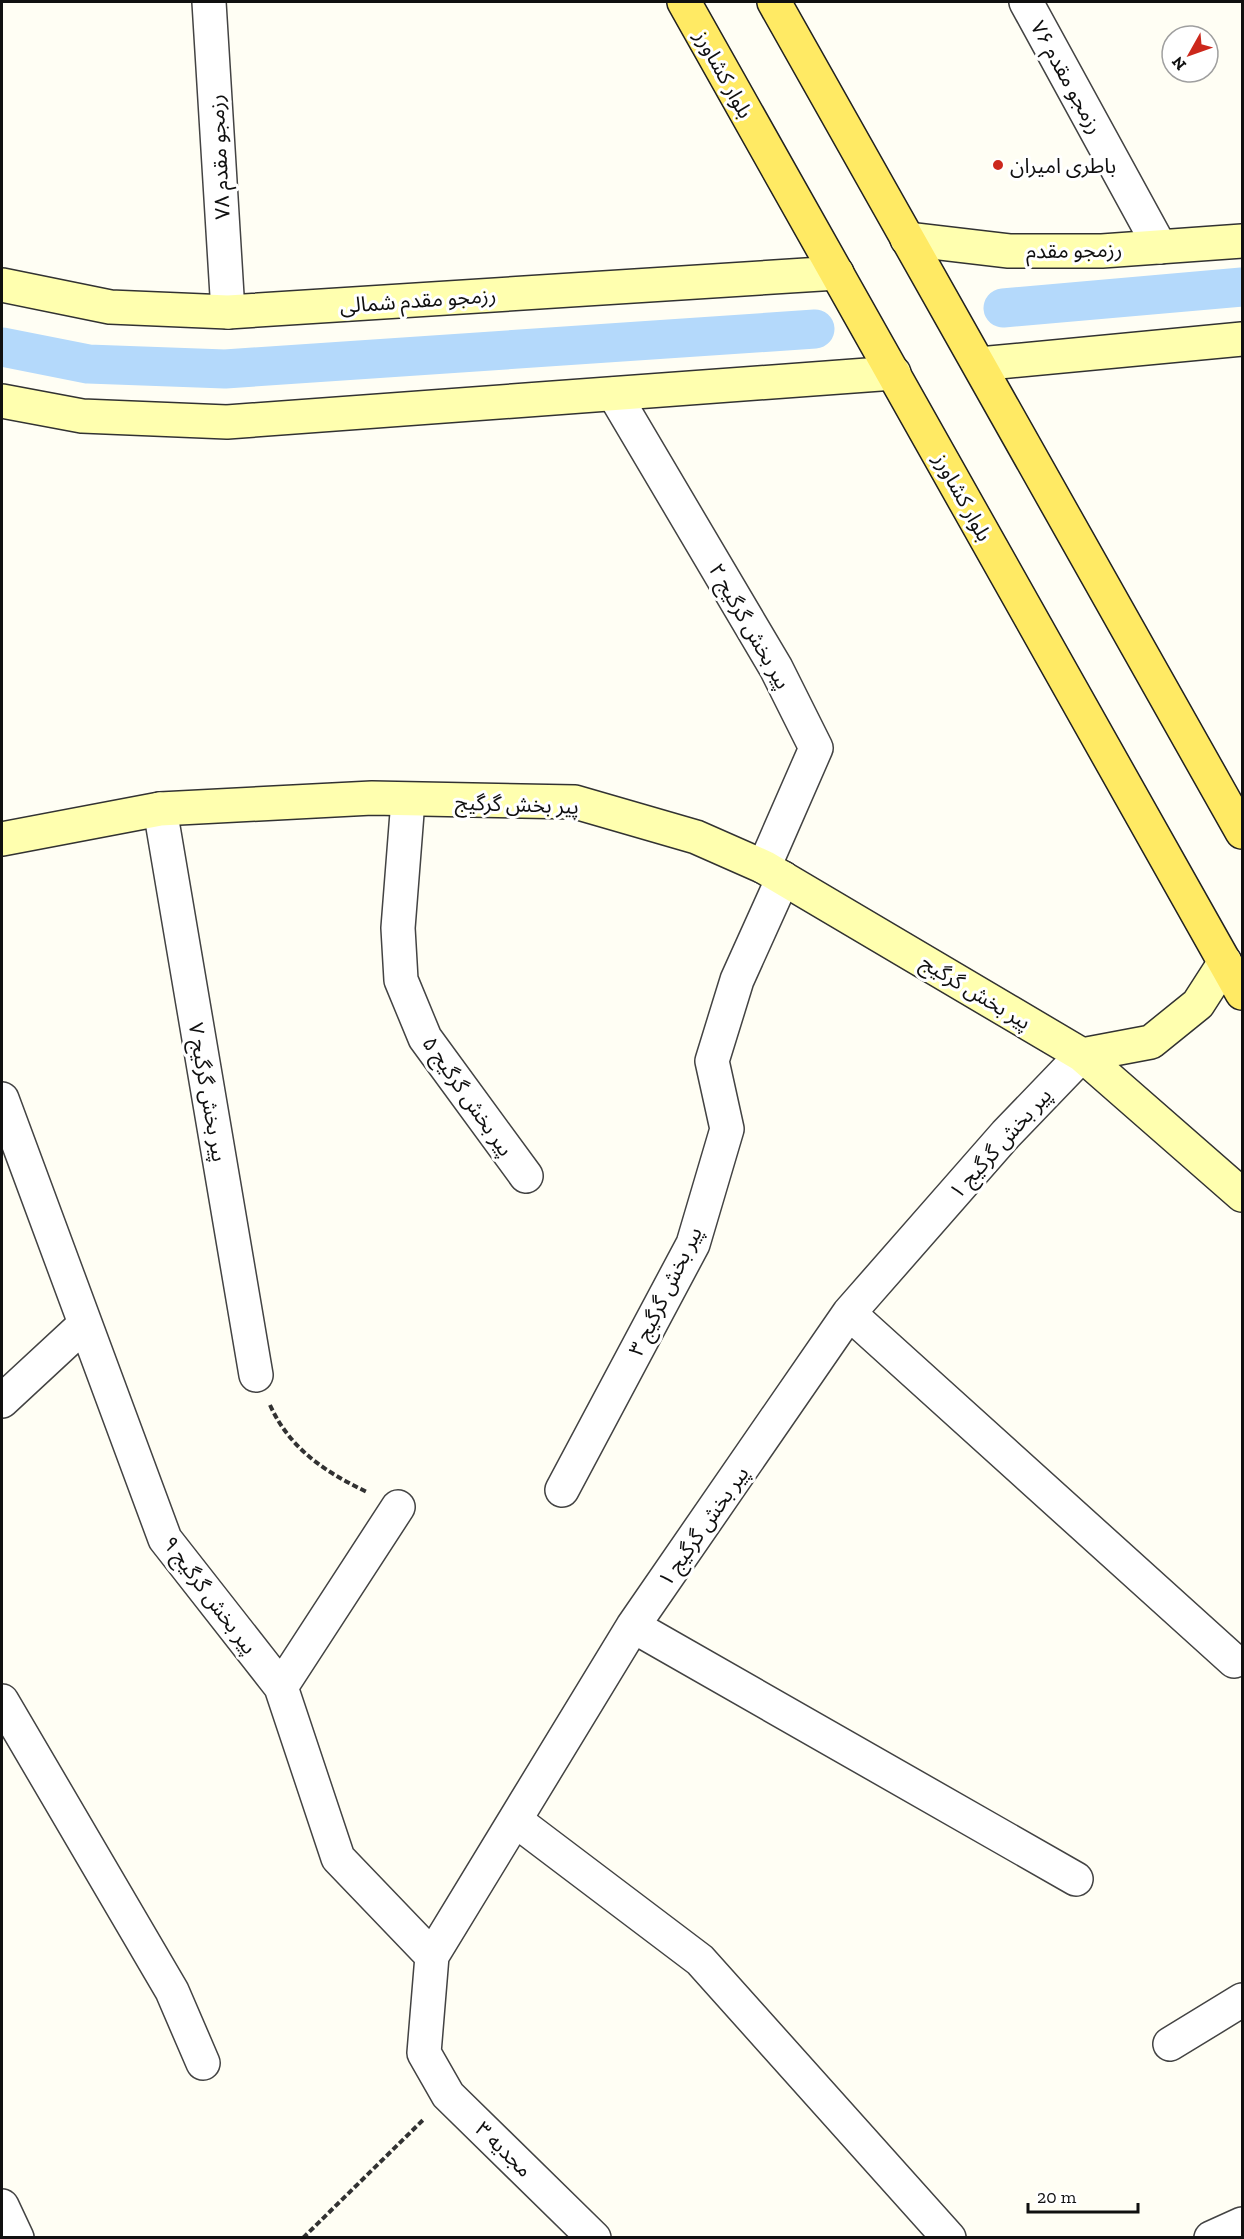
<svg xmlns="http://www.w3.org/2000/svg" width="1244" height="2239" font-family="'Zilla Slab','Noto Sans Arabic',serif">
	<style>
		.lines { fill: none; stroke-linecap: round; stroke-linejoin: round }
		.canal { stroke: #b4d9fb; stroke-width: 39 }
		.street-casing { stroke: #434343; stroke-width: 36 }
		.secondary-casing { stroke: #323232; stroke-width: 36 }
		.primary-casing { stroke: #212121; stroke-width: 36 }
		.path { stroke: #323232; stroke-width: 4; stroke-dasharray: 6 3; stroke-linecap: butt }
		.street { stroke: #fff; stroke-width: 33 }
		.secondary { stroke: #ffffaf; stroke-width: 33 }
		.primary { stroke: #ffea64; stroke-width: 33 }
		.poi-dot { fill: #cc281c; stroke: #fff; stroke-width: 2 }
		.labels { text-anchor: middle; dominant-baseline: central; stroke-width: 6; stroke-linejoin: round; paint-order: stroke }
		.street-label { font-size: 21px; fill: #101010; stroke: #fff }
		.poi-label { font-size: 21px; fill: #101010; stroke: #fff; text-anchor: start }
	</style>
	<rect width="100%" height="100%" fill="#fffef4"/>
	<g class="lines">
		<path class="canal" d="M1003 308 1242 287
			M2 347 88 364 225 369 815 329"/>
		<g class="street-casing">
			<path id="street" d="M209 2 228 312
				M1026 2 1160 247
				M614 394 776 668 816 748 764 867
				M408 800 398 928 401 980 425 1038 526 1176
				M160 809 256 1375
				M2 1099 165 1539 281 1687 338 1858 432 1956
				M849 1313 1234 1661
				M2 1401 85 1324
				M562 1490 693 1244 727 1129 712 1061 737 980 783 878
				M633 1626 1076 1879
				M281 1687 398 1507
				M2 1701 172 1991 203 2063
				M515 1820 700 1960 949 2238
				M1170 2044 1242 2000
				M2 2206 17 2238
				M594 2238 448 2095 424 2053 432 1956 633 1626 849 1313 1006 1134 1082 1055
				M1211 2238 1242 2224"/>
		</g>
		<g class="secondary-casing">
			<path id="secondary" d="M907 239 1009 251H1102L1242 241
				M2 285 110 307 228 312 837 273
				M979 364 1242 339
				M2 401 82 416 227 422 894 373
				M2 839 160 809 372 798 575 802 696 837 764 867 1082 1055 1242 1195
				M1082 1055 1151 1042 1198 1004 1225 962"/>
		</g>
		<g class="primary-casing">
			<path id="primary" d="M684 2 1242 993
				M774 2 1242 832"/>
		</g>
		<path class="path" d="M270 1405C290 1449 325 1472 367 1492
			M303 2238 424 2119"/>
		<use href="#street" class="street"/>
		<use href="#secondary" class="secondary"/>
		<use href="#primary" class="primary"/>
	</g>
	<circle class="poi-dot" cx="998" cy="165" r="6"/>
	<g class="labels">
		<g class="street-label">
			<text transform="translate(724 74) rotate(61)">بلوار کشاورز</text>
			<text transform="translate(1067 77) rotate(61)">رزمجو مقدم ۷۶</text>
			<text transform="translate(219 157) rotate(-93)">رزمجو مقدم ۷۸</text>
			<text transform="translate(1074 250) rotate(-1)">رزمجو مقدم</text>
			<text transform="translate(418 300) rotate(-4)">رزمجو مقدم شمالی</text>
			<text transform="translate(963 497) rotate(61)">بلوار کشاورز</text>
			<text transform="translate(750 626) rotate(60)">پیر بخش گرگیج ۲</text>
			<text transform="translate(517 804) rotate(2)">پیر بخش گرگیج</text>
			<text transform="translate(976 992) rotate(31)">پیر بخش گرگیج</text>
			<text transform="translate(208 1092) rotate(80)">پیر بخش گرگیج ۷</text>
			<text transform="translate(468 1096) rotate(55)">پیر بخش گرگیج ۵</text>
			<text transform="translate(1000 1143) rotate(-48)">پیر بخش گرگیج ۱</text>
			<text transform="translate(665 1291) rotate(-64)">پیر بخش گرگیج ۳</text>
			<text transform="translate(703 1526) rotate(-55)">پیر بخش گرگیج ۱</text>
			<text transform="translate(210 1595) rotate(53)">پیر بخش گرگیج ۹</text>
			<text transform="translate(504 2149) rotate(44)">مجدیه ۳</text>
		</g>
		<g class="poi-label">
			<text x="1010" y="165">باطری امیران</text>
		</g>
	</g>
	<rect width="1244" height="2239" fill="none" stroke="#101010" stroke-width="6"/>
	<g transform="translate(1190 54) rotate(230)"><circle r="28" fill="#ffffff" stroke="#9f9f9f" stroke-width="1.5"/>
	<path d="M0-4.5L10 22L0 15L-10 22Z" fill="#cc281c"/>
	<text y="-9" font-size="16" font-weight="bold" text-anchor="middle" fill="#101010">N</text>
	</g>
	<path d="M1028 2203v9h110v-9" fill="none" stroke="#101010" stroke-width="3"/>
	<text x="1037" y="2203" font-size="18" fill="#101010" stroke="#ffffff" stroke-width="4.5" paint-order="stroke">20 m</text>
</svg>
